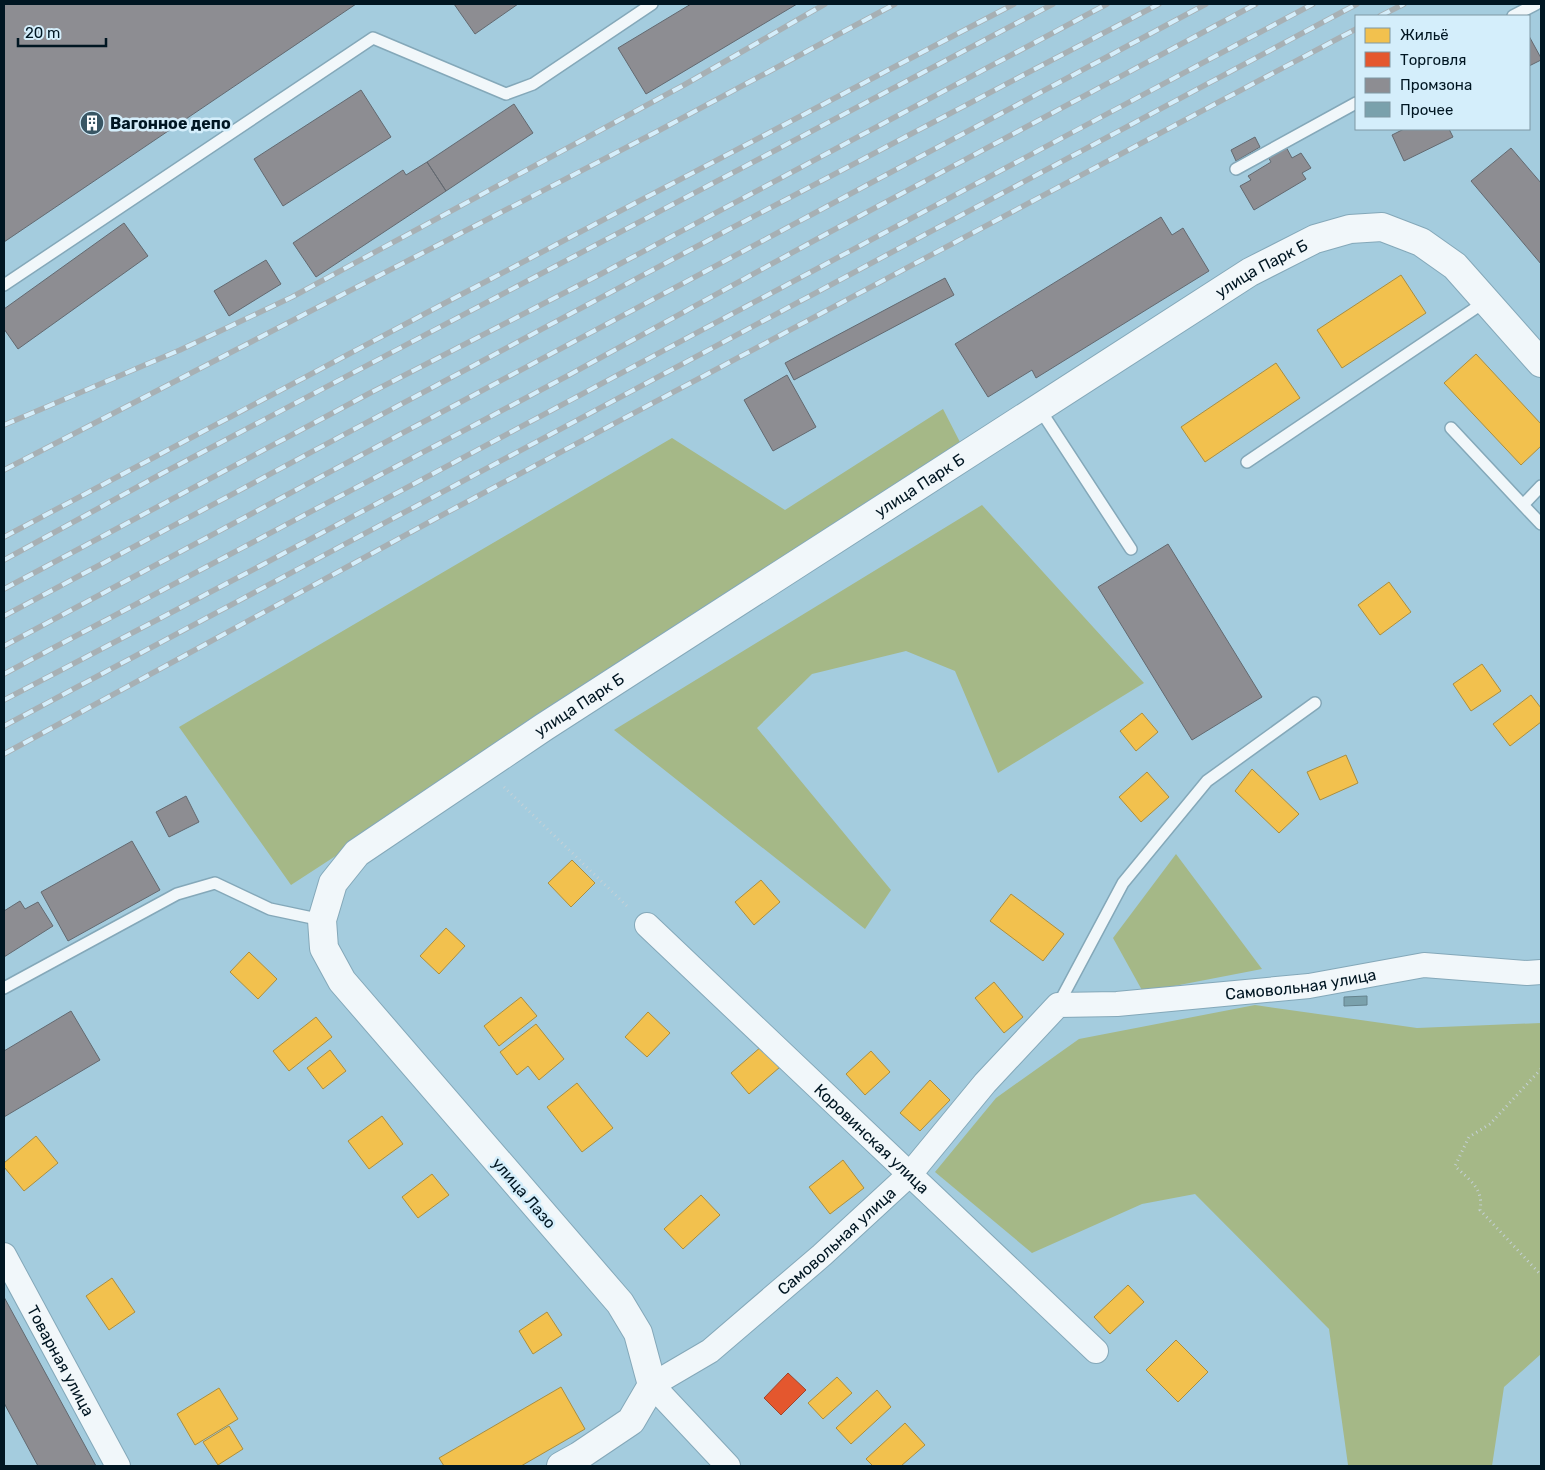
<svg xmlns="http://www.w3.org/2000/svg" width="1545" height="1470" font-family="Rubik,sans-serif">
	<style>
		.green { fill: #a5b887 }
		.homes { fill: #f2c14e; stroke: #a98e41 }
		.shops { fill: #e4572e; stroke: #a0442a }
		.industry { fill: #8d8d92; stroke: #636970 }
		.building { fill: #7aa1ac; stroke: #64828c }
		.lines { fill: none; stroke-linecap: round; stroke-linejoin: round }
		.lane-casing { stroke: #84a8b9; stroke-width: 14 }
		.street-casing { stroke: #84a8b9; stroke-width: 26 }
		.secondary-casing { stroke: #84a8b9; stroke-width: 30 }
		.path { stroke: #c5d1d7; stroke-width: 3; stroke-dasharray: 1 4; stroke-linecap: butt }
		.lane { stroke: #f1f7fa; stroke-width: 11 }
		.street { stroke: #f1f7fa; stroke-width: 24 }
		.secondary { stroke: #f1f7fa; stroke-width: 28 }
		.rail-casing { stroke: #a7b0b4; stroke-width: 5.5 }
		.rail { stroke: #d4eefb; stroke-width: 4; stroke-dasharray: 11; stroke-linecap: butt }
		.labels { text-anchor: middle; dominant-baseline: central; stroke-width: 5; stroke-linejoin: round; paint-order: stroke }
		.poi-label { font-size: 16px; font-weight: bold; fill: #001622; stroke: #d4eefb; text-anchor: start }
		.street-label { font-size: 16px; fill: #001622; stroke: #d4eefb }
	</style>
	<rect width="100%" height="100%" fill="#a4ccde"/>
	<path class="green" d="M943 409 963 448 291 885 179 727 672 438 785 510Z
		M982 505 1144 683 998 773 955 671 906 651 812 674 757 728 891 890 865 929 614 730Z
		M1176 854 1262 969 1143 992 1113 938Z
		M1255 1005 1417 1028 1541 1023V1354L1504 1387 1492 1466H1350L1348 1465 1329 1329 1195 1194 1142 1204 1032 1253 935 1172 996 1098 1079 1039Z"/>
	<path class="homes" d="M1401 275 1426 313 1342 368 1317 330Z
		M1476 354 1541 424V446L1521 465 1444 383Z
		M1276 363 1300 398 1205 462 1181 427Z
		M1389 582 1411 612 1380 635 1358 605Z
		M1482 664 1501 691 1471 711 1453 684Z
		M1531 695 1541 708V722L1510 746 1493 724Z
		M1142 713 1158 732 1136 751 1120 731Z
		M1346 755 1358 783 1320 800 1307 772Z
		M1252 769 1299 814 1279 833 1235 791Z
		M1147 772 1169 797 1141 822 1119 797Z
		M572 860 595 883 571 907 548 883Z
		M761 880 780 902 754 925 735 902Z
		M1011 894 1064 934 1043 961 990 921Z
		M446 928 465 946 439 974 420 956Z
		M249 952 277 979 258 999 230 972Z
		M994 982 1023 1017 1004 1033 975 998Z
		M521 997 537 1016 499 1046 484 1026Z
		M648 1012 670 1033 647 1057 625 1037Z
		M316 1017 332 1037 289 1071 273 1051Z
		M536 1024 564 1059 539 1080 528 1066 517 1075 500 1052Z
		M762 1046 780 1067 749 1094 731 1073Z
		M330 1050 346 1071 323 1089 307 1068Z
		M871 1051 890 1072 865 1095 846 1074Z
		M930 1080 950 1100 920 1131 900 1113Z
		M577 1083 613 1128 582 1152 547 1107Z
		M382 1116 403 1144 369 1169 348 1141Z
		M36 1136 58 1163 24 1191 4 1167V1163Z
		M843 1160 864 1188 830 1214 809 1187Z
		M432 1174 449 1195 418 1218 402 1197Z
		M701 1195 720 1215 683 1249 664 1229Z
		M112 1278 135 1312 109 1330 86 1296Z
		M1128 1285 1144 1302 1110 1334 1094 1317Z
		M547 1312 562 1335 533 1354 519 1331Z
		M1176 1340 1208 1372 1178 1402 1146 1370Z
		M837 1377 852 1393 823 1419 808 1403Z
		M561 1387 585 1429 521 1466H444L439 1458Z
		M219 1388 238 1419 195 1445 177 1414Z
		M877 1390 891 1407 851 1444 836 1428Z
		M905 1423 925 1445 901 1466H873L866 1459Z
		M229 1426 243 1449 218 1465 203 1442Z"/>
	<path class="shops" d="M788 1373 806 1390 781 1415 764 1398Z"/>
	<path class="industry" d="M4 4H356L4 242Z
		M454 4H518L475 34Z
		M691 4H797L646 94 618 48Z
		M1529 36 1541 58V60L1529 66Z
		M361 90 391 137 283 206 254 159Z
		M514 104 533 133 446 191 427 162Z
		M1404 129H1449L1453 137 1404 161 1392 135Z
		M1255 137 1260 147 1236 161 1231 150Z
		M1285 145 1292 158 1301 153 1311 168 1302 173 1306 179 1254 210 1240 186 1251 180 1248 176 1271 162 1267 155Z
		M1511 148 1541 183V264L1471 181Z
		M427 162 446 191 316 277 293 243 403 170 406 175Z
		M1161 217 1172 235 1183 228 1209 271 1036 378 1032 370 988 397 955 344Z
		M124 223 148 256 18 349 4 329V309Z
		M266 260 281 284 229 316 214 291Z
		M945 278 954 295 794 380 785 363Z
		M787 375 816 427 773 451 744 400Z
		M1168 544 1262 697 1192 740 1098 587Z
		M186 796 199 822 169 837 156 812Z
		M132 841 160 890 68 941 41 892Z
		M20 901 25 909 38 902 53 926 4 957V911Z
		M71 1011 100 1060 4 1117V1051Z
		M4 1297 96 1466H38L4 1403Z"/>
	<path class="building" d="M1367 996V1005L1344 1006V997Z"/>
	<g class="lines">
		<g class="lane-casing">
			<path id="lane" d="M1513 16 1536 4
				M1236 169 1356 103
				M4 285 373 38 506 94 533 84 652 4
				M1039 408 1131 549
				M1451 428 1523 505
				M1247 462 1486 301
				M1541 486 1523 505 1541 524
				M4 988 177 894 215 883 270 909 322 920
				M1058 1005 1123 883 1207 781 1315 703"/>
		</g>
		<g class="street-casing">
			<g id="street">
				<path id="s1" d="M647 925 1096 1351"/>
				<path id="s2" d="M4 1255 118 1466"/>
				<path id="s3" d="M728 1466 652 1385 710 1351 822 1255 910 1174 985 1083 1058 1005 1117 1004 1309 986 1424 965 1527 973 1541 972"/>
			</g>
		</g>
		<g class="secondary-casing">
			<g id="secondary">
				<path id="s4" d="M561 1466 579 1456 631 1421 652 1385 638 1333 620 1303 342 981 324 948 322 920 333 883 357 853 544 727 1250 272 1315 239 1350 229 1382 227 1421 242 1455 266 1541 363"/>
			</g>
		</g>
		<path class="path" d="M504 787 629 908
			M1541 1069 1490 1124 1469 1137 1455 1166C1469 1180 1484 1188 1480 1210L1541 1275"/>
		<use href="#lane" class="lane"/>
		<use href="#street" class="street"/>
		<use href="#secondary" class="secondary"/>
		<g class="rail-casing">
			<path id="rail" d="M1380 16 1404 4
				M4 425 180 350 292 297 684 85 825 4
				M4 470 658 131 895 4
				M4 537 445 303 1014 4
				M4 560 161 474 1053 4
				M4 589 370 393 601 274 1107 4
				M4 616 722 233 1159 4
				M4 646 1206 4
				M4 674 569 375 828 233 1256 4
				M4 700 258 567 1313 4
				M4 726 1357 4
				M4 754 446 513 1356 29"/>
		</g>
		<use href="#rail" class="rail"/>
	</g>
	<defs>
		<g id="building-disc" transform="scale(1.25)"><circle r="9.5" fill="#395664" stroke="#d4eefb"/><path d="M-4-6H4V6H1V3H-1V6H-4ZM-2.5-4.3h1.7v1.8h-1.7ZM.8-4.3h1.7v1.8H.8ZM-2.5-1h1.7V.8h-1.7ZM.8-1h1.7V.8H.8Z" fill="#fff"/></g>
	</defs>
	<g fill-rule="evenodd">
		<use href="#building-disc" x="92" y="123"/>
	</g>
	<g class="labels">
		<g class="poi-label">
			<text x="110" y="123">Вагонное депо</text>
		</g>
		<g class="street-label">
			<text stroke="none"><textPath href="#s4" startOffset="1859">улица Парк Б</textPath></text>
			<text stroke="none"><textPath href="#s4" startOffset="1454">улица Парк Б</textPath></text>
			<text stroke="none"><textPath href="#s4" startOffset="1049">улица Парк Б</textPath></text>
			<text stroke="none"><textPath href="#s3" startOffset="914">Самовольная улица</textPath></text>
			<text stroke="none"><textPath href="#s1" startOffset="310">Коровинская улица</textPath></text>
			<text transform="translate(524 1193) rotate(49)">улица Лазо</text>
			<text stroke="none"><textPath href="#s3" startOffset="346">Самовольная улица</textPath></text>
			<text stroke="none"><textPath href="#s2" startOffset="120">Товарная улица</textPath></text>
		</g>
	</g>
	<rect width="1545" height="1470" fill="none" stroke="#001622" stroke-width="10"/>
	<rect x="1355" y="15" width="175" height="115" fill="#d4eefb" stroke="#7f98a4"/>
	<rect x="1365" y="28" width="25" height="15" fill="#f2c14e" stroke="#7f98a4"/>
	<text x="1400" y="40" font-size="15" fill="#001622">Жильё</text>
	<rect x="1365" y="52" width="25" height="15" fill="#e4572e" stroke="#7f98a4"/>
	<text x="1400" y="65" font-size="15" fill="#001622">Торговля</text>
	<rect x="1365" y="78" width="25" height="15" fill="#8d8d92" stroke="#7f98a4"/>
	<text x="1400" y="90" font-size="15" fill="#001622">Промзона</text>
	<rect x="1365" y="102" width="25" height="15" fill="#7aa1ac" stroke="#7f98a4"/>
	<text x="1400" y="115" font-size="15" fill="#001622">Прочее</text>
	<path d="M18 38v8h88v-8" fill="none" stroke="#001622" stroke-width="2.5"/>
	<text x="25" y="38" font-size="15" fill="#001622" stroke="#d4eefb" stroke-width="4" paint-order="stroke">20 m</text>
</svg>
